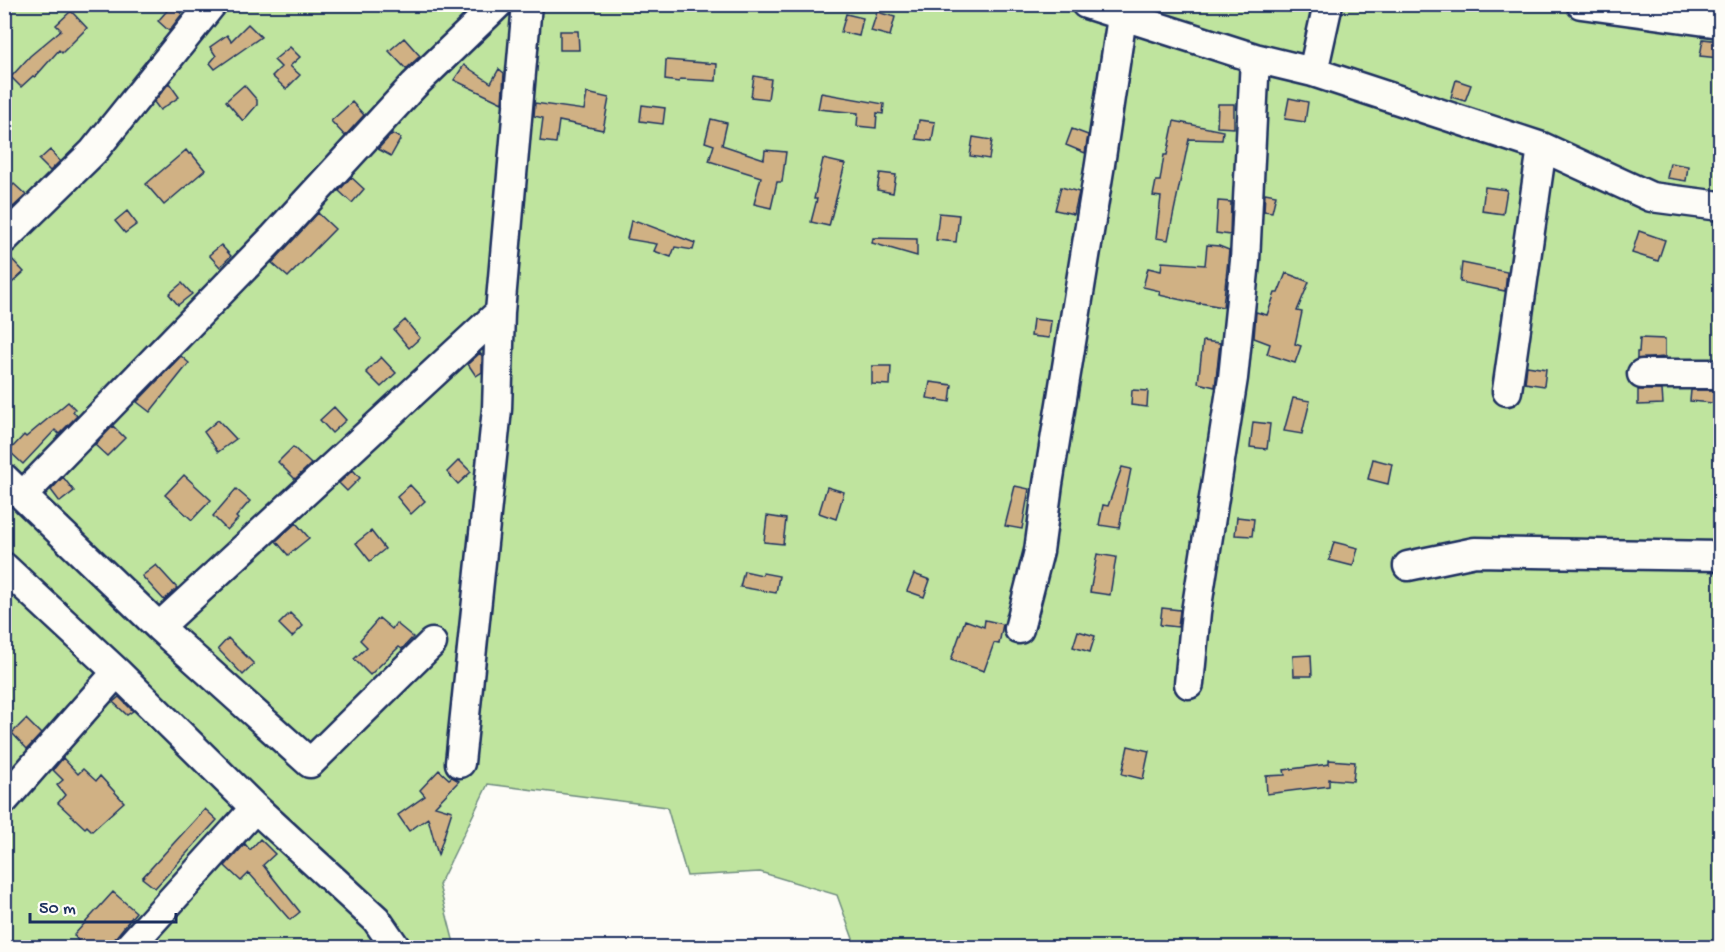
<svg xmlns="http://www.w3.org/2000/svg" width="1725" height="952" font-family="'Gochi Hand',sans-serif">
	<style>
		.green { fill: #bfe49e; stroke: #6d8a7e; stroke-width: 1.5 }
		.building { fill: #d0b184; stroke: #1b2f5e; stroke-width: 1.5 }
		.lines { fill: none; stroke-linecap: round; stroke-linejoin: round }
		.minor-casing { stroke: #1b2f5e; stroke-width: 33 }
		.minor { stroke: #fdfcf7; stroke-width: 28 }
	</style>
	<rect width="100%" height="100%" fill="#fdfcf7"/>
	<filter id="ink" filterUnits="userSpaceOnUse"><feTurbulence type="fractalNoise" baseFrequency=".0167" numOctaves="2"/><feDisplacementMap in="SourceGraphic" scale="12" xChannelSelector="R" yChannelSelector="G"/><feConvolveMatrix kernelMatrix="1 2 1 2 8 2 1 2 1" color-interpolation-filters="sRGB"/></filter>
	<g filter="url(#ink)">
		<path class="green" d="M5 5H1720V947H856L837 895 760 872 687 876 667 807 488 784 439 885 455 947 5 948Z"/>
		<path class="building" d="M172 5 182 14 169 31 158 21Z
			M71 11 87 28 62 53 59 50 35 77 33 76 21 87 11 77 30 56 61 30 56 25Z
			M877 12 895 17 890 36 871 31Z
			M846 14 863 18 859 36 841 32Z
			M248 24 261 37 215 69 210 63 216 56 210 47 227 35 231 41Z
			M560 31H578L579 50H560Z
			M404 38 420 56 406 69 389 51Z
			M1703 39 1720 41 1719 58 1700 56Z
			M290 47 300 57 290 66 300 75 286 89 272 76 281 67 274 60Z
			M666 60 717 64 716 81 680 79 679 82 665 80Z
			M464 65 491 83 499 69 504 73 502 103 454 80Z
			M754 76 771 79 768 99 751 97Z
			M1456 80 1471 85 1465 101 1451 97Z
			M169 83 179 97 160 110 154 102Z
			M244 85 257 100V105L243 121 226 101Z
			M587 93 609 98 603 130 559 121 556 143 540 141 543 118 534 116 535 103 584 110Z
			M821 93 884 104 883 114 877 113 876 128 857 126 858 113 818 109Z
			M1289 98 1308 102 1305 122 1285 119Z
			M352 102 364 115 345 136 331 121Z
			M1218 104H1234V128L1217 127Z
			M642 105 665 108 663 124 640 121Z
			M711 119 727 123 722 145 764 159 765 150 786 152 782 182H777L771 208 754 204 761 177 709 161 714 145 705 142Z
			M919 120 935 122 932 141 916 139Z
			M1174 121 1223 131 1222 140 1189 139 1168 240 1156 238 1161 197 1153 196 1156 181H1160L1164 155H1167Z
			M1072 129 1088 135 1085 153 1066 145Z
			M392 134 401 138 391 156 378 149Z
			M973 137 992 140 989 159 970 156Z
			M50 150 60 161 50 171 39 160Z
			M186 150 189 154 191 153 205 170 164 205 146 184Z
			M823 159 845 164 829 226 811 222 817 199H814Z
			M1670 163 1688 166 1686 181 1667 178Z
			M880 173 896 175 893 193 877 190Z
			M351 177 364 189 352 203 339 191Z
			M14 184 26 195 13 207 4 200V194Z
			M1061 187 1079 192 1074 214 1055 210Z
			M1485 187 1507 190 1503 214 1482 211Z
			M1265 193 1276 195 1272 212 1264 211Z
			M1218 201 1231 202 1230 235 1216 233Z
			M127 211 137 224 125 233 115 221Z
			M318 213 335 229 288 277 272 263Z
			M939 213 959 215 956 242 936 240Z
			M631 221 636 222 637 221 695 243 693 250 675 247 671 257 654 251 657 244 627 239Z
			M1639 231 1665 240 1658 261 1632 253Z
			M873 238 917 239V256L872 243Z
			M221 245 231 256 220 267 209 255Z
			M1207 245 1219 246 1229 250 1223 307 1200 303V304L1159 295 1160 291 1143 287 1148 268 1161 271 1162 262 1205 265Z
			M4 255H8L24 272 4 290Z
			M1462 263 1507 272 1505 291 1460 282Z
			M1286 273 1309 282 1297 311 1302 312 1295 344 1301 346 1295 363 1267 354 1270 344 1254 338 1256 312 1267 315 1275 293H1278Z
			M182 283 192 294 178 305 169 294Z
			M1033 319 1051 321 1049 338 1031 336Z
			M405 320 420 338 409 348 394 330Z
			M1640 338 1665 339V357L1637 359V352H1639Z
			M1203 341 1220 343 1215 387 1198 383Z
			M480 353 482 356V372L476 376 468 364Z
			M181 356 189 363 150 412 137 402Z
			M381 357 396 373 381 387 366 372Z
			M872 366H891L890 385 872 384Z
			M1527 366 1546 369 1544 386 1525 383Z
			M930 382 952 385 950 402 927 398Z
			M1132 390 1148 391 1147 407 1131 405Z
			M1638 390H1662L1663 404 1638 405Z
			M1691 390H1714L1713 403 1690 401Z
			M1293 398 1310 401 1302 434 1284 431Z
			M68 402 75 409 73 411 77 416 59 434 55 430 23 464 9 451 24 435 26 437Z
			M334 407 346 420 332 433 320 420Z
			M218 420 236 439 218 452 204 432Z
			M1253 422 1270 424 1267 449 1250 447Z
			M113 426 125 438 107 456 95 445Z
			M293 447 311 464 295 479 278 462Z
			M1373 459 1392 464 1388 484 1368 479Z
			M459 460 471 472 458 484 447 472Z
			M1122 467 1131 469 1119 528 1099 525 1103 505 1108 506Z
			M353 470 360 478 347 491 339 483Z
			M184 475 211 500 192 520 165 495Z
			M63 477 74 491 60 502 51 490Z
			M410 485 425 501 411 514 397 497Z
			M1015 486 1029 489 1022 529 1005 526Z
			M827 487 844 492 836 519 819 513Z
			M236 489 250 501 236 517 238 519 227 530 213 516Z
			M767 516 786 519 783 544 764 542Z
			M1237 517 1254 519 1252 536 1235 535Z
			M296 523 309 538 288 555 276 541Z
			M371 531 385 549 370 561 356 543Z
			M1334 542 1358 548 1353 566 1329 560Z
			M1097 554 1116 557 1110 595 1090 592Z
			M156 565 177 588 164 600 142 576Z
			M744 571 762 575 763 573 779 576 776 593 740 587Z
			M914 574 930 580 924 597 907 591Z
			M1162 608 1180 610 1178 627 1160 625Z
			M290 613 303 626 292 637 279 624Z
			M379 618 392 629 396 623 413 637 402 649 399 647 370 675 354 659 367 647 360 640Z
			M965 620 984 627 985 620 1003 624 999 644 994 643 984 671 951 660Z
			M1078 631 1095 636 1090 652 1073 647Z
			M228 638 254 664 243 675 218 649Z
			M1311 655 1312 676H1294L1293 656Z
			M119 697 133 711 127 715 113 702Z
			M26 719 41 734 27 749 12 733Z
			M1128 746 1149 751 1143 779 1122 774Z
			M63 758 78 774 83 769 96 781 100 776 124 802 92 831 87 826 85 828 58 803 65 795 57 785 63 780 53 770Z
			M1329 760 1355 762 1353 781 1329 779V786L1267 794 1266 776 1285 775 1284 770 1329 764Z
			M439 770 449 779 452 777 459 781 435 806 452 811 438 855 428 818 409 831 398 815 425 796 420 790Z
			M205 809 217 820 155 888 142 878Z
			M260 839 275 854 263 865 300 912 290 920 249 873 241 881 225 866 245 844 250 850Z
			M113 892 136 912 116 937 112 944 107 948H83L74 935Z"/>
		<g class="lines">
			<g class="minor-casing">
				<path id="minor" d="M1086 4 1255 58 1313 72 1542 147 1651 197 1720 206
					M1581 4 1720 23
					M1313 72 1328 4
					M4 239 93 152 212 4
					M1642 374H1720
					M1507 391 1542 147
					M4 478 159 627 310 763 432 643
					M23 495 274 237 414 85 498 4
					M1408 566 1475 552 1720 556
					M4 567 117 672 252 805 376 919 396 948
					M159 627 500 312
					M1019 629 1039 551 1048 484 1100 164 1122 17
					M1189 684 1196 612 1233 378 1245 261 1255 58
					M460 763 497 409 500 312 527 4
					M4 800 117 672
					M128 948 255 808"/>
			</g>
			<use href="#minor" class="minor"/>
		</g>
	</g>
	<rect width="1725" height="952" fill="none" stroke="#fdfcf7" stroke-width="24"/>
	<rect x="12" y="12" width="1701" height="928" fill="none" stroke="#1b2f5e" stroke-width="2" filter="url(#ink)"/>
	<path d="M30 913v9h146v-9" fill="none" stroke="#1b2f5e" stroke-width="3"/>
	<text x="39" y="913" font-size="18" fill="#1b2f5e" stroke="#fdfcf7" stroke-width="4.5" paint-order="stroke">50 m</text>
</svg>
